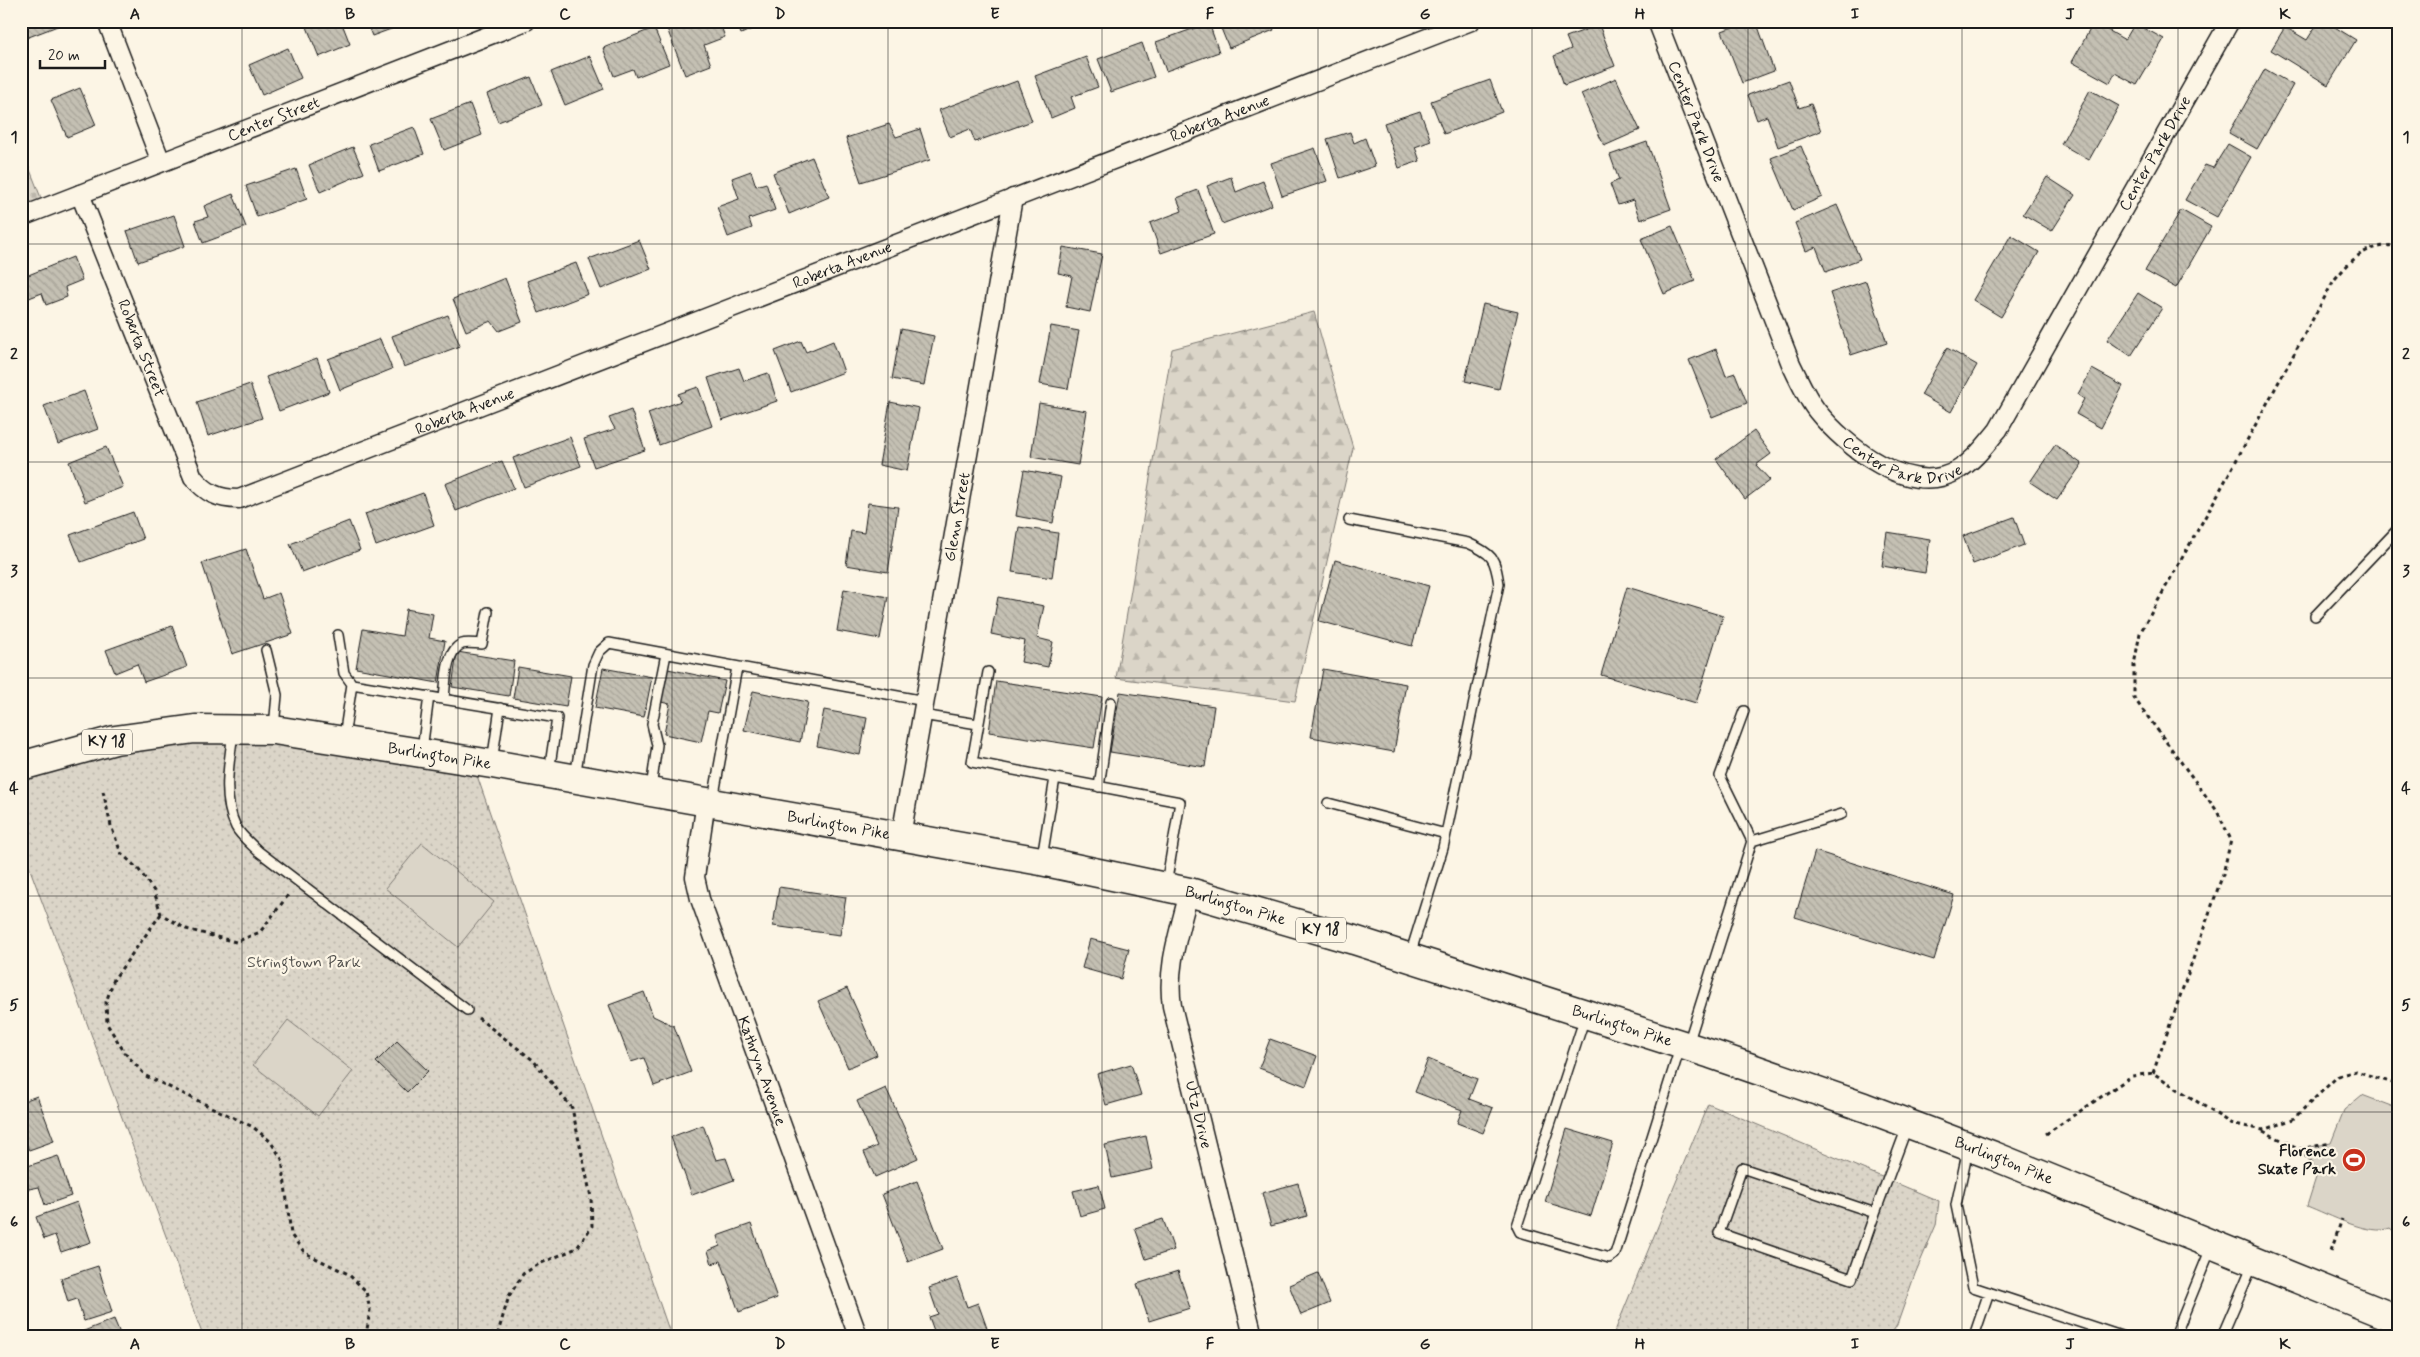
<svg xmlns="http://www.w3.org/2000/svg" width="2420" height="1357" font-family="Mynerve,sans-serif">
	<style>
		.grass { fill: url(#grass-dots); stroke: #7c7872 }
		.forest { fill: url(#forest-firs); stroke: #7c7872 }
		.cemetery { fill: url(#cemetery-stones); stroke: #7c7872 }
		.pitch { fill: #dbd5c8; stroke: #7c7872 }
		.building { fill: url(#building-back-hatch); stroke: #1c1c1c }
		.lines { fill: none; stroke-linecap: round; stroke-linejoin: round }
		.service-casing { stroke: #1c1c1c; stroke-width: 12 }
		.minor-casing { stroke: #1c1c1c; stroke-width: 21 }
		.primary-casing { stroke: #1c1c1c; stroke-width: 31 }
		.path { stroke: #1c1c1c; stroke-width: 3; stroke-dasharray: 4 4; stroke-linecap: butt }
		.service { stroke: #fcf5e5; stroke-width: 9 }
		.minor { stroke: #fcf5e5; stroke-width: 18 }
		.primary { stroke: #fcf5e5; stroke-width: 28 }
		.grid { fill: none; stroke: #1c1c1c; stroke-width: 1; stroke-opacity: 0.55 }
		.labels { text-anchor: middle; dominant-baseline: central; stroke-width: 4.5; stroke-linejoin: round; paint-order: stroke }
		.shield { fill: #fcf5e5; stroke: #5f5d58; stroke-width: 1 }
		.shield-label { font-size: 15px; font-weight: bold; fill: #1c1c1c }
		.street-label { font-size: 16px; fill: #1c1c1c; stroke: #fcf5e5 }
		.park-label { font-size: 16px; fill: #555450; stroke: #fcf5e5 }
		.poi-label { font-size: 16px; font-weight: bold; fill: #1c1c1c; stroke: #fcf5e5; text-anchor: end }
		.neatline { fill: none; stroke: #1c1c1c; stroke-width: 2 }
		.grid-label { font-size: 16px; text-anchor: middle; font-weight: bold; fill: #1c1c1c }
	</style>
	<defs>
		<pattern id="grass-dots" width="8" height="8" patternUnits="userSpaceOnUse" patternTransform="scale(1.25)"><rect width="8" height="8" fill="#dbd5c8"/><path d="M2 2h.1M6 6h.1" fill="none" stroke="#bbb6ab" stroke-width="1.8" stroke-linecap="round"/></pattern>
		<pattern id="forest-firs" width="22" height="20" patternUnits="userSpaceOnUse" patternTransform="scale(1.25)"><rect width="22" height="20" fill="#dbd5c8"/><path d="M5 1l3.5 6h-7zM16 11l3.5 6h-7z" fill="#bbb6ab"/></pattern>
		<pattern id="cemetery-stones" width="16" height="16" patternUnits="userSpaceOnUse" patternTransform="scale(1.25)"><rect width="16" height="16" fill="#dbd5c8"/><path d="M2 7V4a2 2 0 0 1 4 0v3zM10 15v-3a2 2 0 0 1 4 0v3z" fill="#bbb6ab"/></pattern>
		<pattern id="building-back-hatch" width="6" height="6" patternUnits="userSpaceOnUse" patternTransform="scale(1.25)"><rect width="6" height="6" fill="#c4c0b3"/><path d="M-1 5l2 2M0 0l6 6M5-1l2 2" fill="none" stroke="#a8a499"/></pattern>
	</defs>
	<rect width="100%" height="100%" fill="#fcf5e5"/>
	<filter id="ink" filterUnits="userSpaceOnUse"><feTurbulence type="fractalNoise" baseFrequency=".02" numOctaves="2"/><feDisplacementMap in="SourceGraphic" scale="10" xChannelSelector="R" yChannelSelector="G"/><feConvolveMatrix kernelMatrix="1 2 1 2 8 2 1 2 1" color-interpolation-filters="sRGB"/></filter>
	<g filter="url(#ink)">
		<path class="grass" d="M195 729 472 761 671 1336H203L21 845V766Z
			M1708 1104 1939 1201 1936 1225 1915 1274 1897 1325 1890 1336H1613Z"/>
		<path class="forest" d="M1314 312 1353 448 1295 701 1116 678 1172 349Z"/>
		<path class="cemetery" d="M21 147 45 208 21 217Z"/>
		<path class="pitch" d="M422 843 494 902 458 947 385 888Z
			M288 1020 353 1071 318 1116 253 1065Z
			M2362 1095 2399 1109V1236L2390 1228C2370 1237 2328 1214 2307 1206L2318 1171 2300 1149 2331 1143 2344 1110Z"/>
		<path class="building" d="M21 21H59L60 25 21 40Z
			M321 21H341L350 44 319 57 307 27Z
			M366 21H400L402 25 372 36Z
			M679 21H719L725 37 704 45 711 65 685 75 666 26Z
			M736 21H770L741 34Z
			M1218 21H1270L1274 30 1229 48Z
			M1749 21H1756L1774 71 1742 83 1722 31Z
			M2319 21H2325L2356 40 2328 85 2271 50 2285 27 2307 40Z
			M2094 22 2125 40 2135 23 2164 39 2137 85 2115 73 2110 83 2072 62Z
			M1209 23 1219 52 1166 71 1156 42Z
			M1599 25 1615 66 1564 85 1554 56 1571 49 1566 37Z
			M654 28 669 64 636 77 633 69 614 76 603 48Z
			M1142 43 1154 77 1111 92 1098 59Z
			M288 48 301 78 262 95 249 65Z
			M590 56 604 89 565 105 551 72Z
			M1086 57 1098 87 1071 97 1075 108 1051 118 1035 76Z
			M2265 69 2293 85 2257 149 2229 133Z
			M531 77 542 105 498 122 487 94Z
			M1616 78 1640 130 1604 146 1581 94Z
			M1490 80 1502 112 1444 134 1431 101Z
			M1789 80 1799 108 1811 104 1821 131 1778 147 1767 116 1757 120 1748 95Z
			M1017 81 1032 121 975 142 970 129 950 137 939 110Z
			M80 88 96 125 67 137 51 100Z
			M2090 90 2119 106 2089 160 2061 144Z
			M470 104 482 135 444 150 431 119Z
			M1420 111 1431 141 1415 147 1420 161 1399 168 1384 123Z
			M889 124 896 137 920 129 930 160 861 182 846 138Z
			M414 127 424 154 379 171 369 144Z
			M1350 132 1354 143 1365 138 1375 166 1340 178 1327 139Z
			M1647 142 1671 209 1640 220 1633 200 1618 205 1610 184 1619 180 1610 155Z
			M2228 144 2251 157 2217 217 2185 200 2205 165 2213 168Z
			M1801 146 1822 197 1793 210 1771 158Z
			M353 147 364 173 320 192 309 165Z
			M1315 148 1327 181 1282 196 1271 163Z
			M812 157 829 197 789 214 773 173Z
			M296 169 307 199 257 217 246 186Z
			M751 171 756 186 766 183 775 210 749 219 752 228 728 237 717 207 739 199 732 178Z
			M1231 177 1236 192 1263 181 1272 205 1222 224 1207 186Z
			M2047 177 2075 195 2052 231 2023 214Z
			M1198 190 1214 234 1161 253 1150 223 1182 211 1177 198Z
			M233 194 246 227 203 243 195 221 208 217 204 206Z
			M1837 205 1860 259 1826 272 1816 247 1806 251 1795 223Z
			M2181 210 2211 227 2176 288 2145 271Z
			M174 215 185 246 138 262 127 231Z
			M1672 226 1695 281 1664 294 1641 239Z
			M2011 235 2039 252 2001 317 1973 300Z
			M639 240 651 269 601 289 589 259Z
			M1063 247 1102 254 1090 312 1066 307 1072 276 1058 273Z
			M73 257 82 280 65 287 67 297 46 305 42 293 24 300 21 293V278Z
			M576 263 588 294 539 313 527 281Z
			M505 278 522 322 499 331 491 321 466 331 453 299Z
			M1866 281 1887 343 1851 355 1830 293Z
			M2138 293 2162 308 2131 356 2107 340Z
			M1483 304 1518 312 1499 389 1465 381Z
			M448 315 460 346 404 367 392 336Z
			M1051 326 1079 331 1068 389 1040 384Z
			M901 329 934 336 924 385 892 379Z
			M380 339 392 369 340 390 328 359Z
			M801 341 806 352 833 341 844 372 791 392 775 351Z
			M1947 348 1977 365 1951 412 1921 395Z
			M1716 349 1726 376 1735 373 1747 403 1712 417 1689 360Z
			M317 358 329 392 279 411 266 377Z
			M739 368 744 381 768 373 777 401 722 420 708 378Z
			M2092 369 2123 386 2101 428 2076 414 2084 399 2078 395Z
			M250 384 262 418 208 436 197 402Z
			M698 387 712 426 659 445 648 413 681 401 678 394Z
			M84 391 98 429 58 444 44 406Z
			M890 402 919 408 907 471 879 465Z
			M1039 403 1087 411 1078 465 1031 457Z
			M631 410 645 450 594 467 584 439 615 429 609 418Z
			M1754 431 1771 454 1756 465 1770 480 1745 499 1716 459Z
			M570 437 581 466 524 487 513 458Z
			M2055 445 2082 464 2057 500 2030 482Z
			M106 447 123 487 85 502 69 462Z
			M502 461 514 488 456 511 445 484Z
			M1024 470 1061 477 1053 523 1016 516Z
			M423 493 434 525 376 546 365 514Z
			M868 503 898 507 888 572 846 565 851 531 864 533Z
			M133 512 143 539 81 562 70 535Z
			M2014 517 2024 545 1973 564 1963 536Z
			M349 521 360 550 302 572 290 544Z
			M1019 527 1058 533 1052 578 1012 572Z
			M1887 532 1930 539 1925 573 1882 566Z
			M246 549 263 599 279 593 293 634 232 654 202 563Z
			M1335 560 1429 586 1412 646 1319 621Z
			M1627 587 1723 616 1696 703 1601 675Z
			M844 589 888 597 880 639 837 631Z
			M998 597 1044 606 1037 638 1053 642 1048 667 1021 662 1025 641 991 634Z
			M406 609 433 614 429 638 445 641 438 683 356 668 363 629 402 636Z
			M172 626 187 667 144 682 137 664 115 673 106 650Z
			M457 652 514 661 509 696 452 687Z
			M518 667 571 676 566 707 513 698Z
			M603 668 652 677 644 717 595 708Z
			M668 669 725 681 718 713 708 711 701 742 664 734 670 704 661 702Z
			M1323 669 1406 684 1394 752 1311 737Z
			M996 681 1102 697 1094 748 989 732Z
			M753 691 808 702 800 742 744 730Z
			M1120 692 1214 706 1205 767 1110 752Z
			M824 710 867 718 860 755 817 746Z
			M1815 851 1954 895 1934 960 1795 917Z
			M779 887 846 897 840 935 773 926Z
			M1090 939 1129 949 1121 979 1082 968Z
			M847 988 877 1055 848 1068 818 1001Z
			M644 992 653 1016 674 1026 691 1072 654 1086 644 1058 631 1062 609 1005Z
			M1270 1039 1317 1056 1306 1086 1259 1068Z
			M397 1041 428 1071 407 1092 376 1062Z
			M1428 1059 1477 1079 1469 1099 1493 1108 1483 1133 1457 1123 1462 1110 1415 1092Z
			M1131 1064 1141 1095 1106 1105 1097 1074Z
			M886 1088 918 1158 875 1177 864 1152 877 1146 857 1101Z
			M37 1096 54 1141 29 1150 21 1133V1102Z
			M703 1125 716 1160 726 1158 734 1180 692 1195 671 1137Z
			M1567 1129 1613 1143 1591 1216 1545 1202Z
			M1146 1136 1153 1169 1112 1178 1105 1145Z
			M58 1156 71 1196 45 1205 39 1187 29 1189 22 1168Z
			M917 1181 943 1249 908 1262 882 1194Z
			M1298 1183 1307 1216 1271 1226 1262 1193Z
			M1099 1185 1105 1209 1080 1216 1073 1191Z
			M77 1202 91 1242 61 1252 55 1235 44 1239 36 1217Z
			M1163 1219 1174 1250 1146 1259 1135 1228Z
			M751 1224 777 1298 739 1312 721 1261 712 1264 708 1251 720 1246 717 1236Z
			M98 1266 112 1312 84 1321 77 1299 68 1302 61 1278Z
			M1178 1271 1190 1308 1149 1321 1137 1284Z
			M1318 1273 1330 1303 1301 1315 1289 1285Z
			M957 1278 967 1307 978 1303 989 1334 983 1336H936L929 1317 938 1314 929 1288Z
			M114 1319 121 1336H80L79 1333Z"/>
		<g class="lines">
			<g class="service-casing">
				<path id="service" d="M1349 520 1468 543C1493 554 1495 558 1499 584L1443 848 1410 955
					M2315 616 2399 528
					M338 635 344 673 352 684
					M266 650 277 695 274 727
					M988 672 972 762 1180 802 1166 885
					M444 698C446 683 445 651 462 644 467 642 476 644 482 644L488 612
					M922 715 978 724
					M233 733C229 763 222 799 236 827 240 835 251 844 258 851L467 1010
					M344 737 352 684 557 718 549 772
					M422 750 429 696
					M492 762 500 708
					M575 777 593 665 599 652 609 643 925 701
					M1099 787 1111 702
					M651 789 657 745 652 724 666 654
					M713 800 737 667
					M1328 803 1446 834
					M1752 841 1842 814
					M1042 858 1055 778
					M1585 1017 1517 1226 1520 1232 1609 1258 1615 1254 1680 1048
					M1688 1044 1752 841 1720 776 1744 711
					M1968 1149 1956 1205 1973 1287 2121 1336
					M1875 1213 1852 1279 1719 1233 1742 1168 1875 1213 1907 1127
					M2224 1332 2234 1336
					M1974 1336 1989 1292
					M2175 1336 2211 1248
					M2222 1336 2253 1264"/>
			</g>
			<g class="minor-casing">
				<g id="minor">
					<path d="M107 21 161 162"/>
					<path id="s1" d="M1657 21 1791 364C1799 380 1806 397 1817 411 1845 446 1910 499 1958 470 1975 460 1986 444 1998 430L2230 21"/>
					<path id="s2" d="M80 194 193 477C206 493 218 499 239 499L1471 21"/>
					<path id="s3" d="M21 217 526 21"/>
					<path id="s4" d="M706 801 695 877 700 899 858 1336"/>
					<path id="s5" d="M901 836 1013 198"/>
					<path id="s6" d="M1189 892C1180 930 1166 967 1172 1006L1253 1336"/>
				</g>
			</g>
			<g class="primary-casing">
				<g id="primary">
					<path id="s7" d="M21 766 115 740 195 729 274 730 492 764 1041 861 1189 892 1354 940 1711 1054 1864 1107 1994 1156 2399 1320"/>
				</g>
			</g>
			<path class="path" d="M103 791 111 826 121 853 139 870 154 891 161 914 186 929 236 942 260 932 289 894
				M161 914 114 979 106 1002 107 1024 125 1053 146 1076 253 1127 270 1141 282 1159 291 1235 305 1253 348 1274 366 1291 370 1310 366 1336
				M478 1018 533 1060 572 1108 591 1197 592 1226 577 1248 539 1264 523 1274 509 1296 497 1336
				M2153 1073 2223 874 2231 840 2217 811 2134 698V665L2140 633 2218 494 2334 280C2356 255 2364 246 2399 245
				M2263 1131 2300 1149 2318 1171
				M2046 1134 2132 1076 2153 1073 2230 1123 2263 1130 2293 1119 2338 1076 2356 1071 2399 1085
				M2300 1149 2331 1143
				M2331 1251 2342 1219"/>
			<use href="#service" class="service"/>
			<use href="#minor" class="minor"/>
			<use href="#primary" class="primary"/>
		</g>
	</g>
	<path class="grid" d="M242 21V1336M458 21V1336M672 21V1336M888 21V1336M1102 21V1336M1318 21V1336M1532 21V1336M1748 21V1336M1962 21V1336M2178 21V1336M21 244H2399M21 462H2399M21 678H2399M21 896H2399M21 1112H2399"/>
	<defs>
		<g id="stadium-disc" transform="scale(1.25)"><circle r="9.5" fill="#c8321e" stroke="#fcf5e5"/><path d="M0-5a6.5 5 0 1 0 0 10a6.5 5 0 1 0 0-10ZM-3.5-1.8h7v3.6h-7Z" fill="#fff"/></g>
	</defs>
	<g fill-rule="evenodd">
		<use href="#stadium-disc" x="2354" y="1160"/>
	</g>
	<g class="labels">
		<g class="shield">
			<rect x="82" y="729.5" width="50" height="25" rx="4"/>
			<rect x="1296" y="917.5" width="50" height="25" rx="4"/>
		</g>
		<g class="shield-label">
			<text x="107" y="742">KY 18</text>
			<text x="1321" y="930">KY 18</text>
		</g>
		<g class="street-label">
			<text stroke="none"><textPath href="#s2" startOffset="1410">Roberta Avenue</textPath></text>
			<text stroke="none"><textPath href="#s3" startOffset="271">Center Street</textPath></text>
			<text stroke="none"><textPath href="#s1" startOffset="108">Center Park Drive</textPath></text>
			<text stroke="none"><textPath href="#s1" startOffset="962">Center Park Drive</textPath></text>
			<text stroke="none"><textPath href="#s2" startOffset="1005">Roberta Avenue</textPath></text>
			<text stroke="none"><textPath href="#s2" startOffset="166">Roberta Street</textPath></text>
			<text stroke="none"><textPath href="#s2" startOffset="600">Roberta Avenue</textPath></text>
			<text stroke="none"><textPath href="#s1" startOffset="526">Center Park Drive</textPath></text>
			<text stroke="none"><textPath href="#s5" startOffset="324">Glenn Street</textPath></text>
			<text stroke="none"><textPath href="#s7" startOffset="425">Burlington Pike</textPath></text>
			<text stroke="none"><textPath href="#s7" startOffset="830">Burlington Pike</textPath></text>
			<text stroke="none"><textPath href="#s7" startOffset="1235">Burlington Pike</textPath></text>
			<text stroke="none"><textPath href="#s7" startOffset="1640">Burlington Pike</textPath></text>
			<text stroke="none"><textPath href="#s4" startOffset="282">Kathryn Avenue</textPath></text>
			<text stroke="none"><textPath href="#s6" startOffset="228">Utz Drive</textPath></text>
			<text stroke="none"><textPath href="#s7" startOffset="2045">Burlington Pike</textPath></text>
		</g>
		<g class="park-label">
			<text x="304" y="962">Stringtown Park</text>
		</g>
		<g class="poi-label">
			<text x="2336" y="1151">Florence<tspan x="2336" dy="18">Skate Park</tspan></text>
		</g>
	</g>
	<rect width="2420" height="1357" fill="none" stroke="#fcf5e5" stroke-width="55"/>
	<path d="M40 60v8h65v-8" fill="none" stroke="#1c1c1c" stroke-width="2.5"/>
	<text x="48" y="60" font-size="15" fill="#1c1c1c" stroke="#fcf5e5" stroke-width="4" paint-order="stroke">20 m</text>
	<rect x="28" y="28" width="2364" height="1302" class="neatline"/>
	<g class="grid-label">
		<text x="135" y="19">A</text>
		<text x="350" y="19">B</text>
		<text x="565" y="19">C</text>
		<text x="780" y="19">D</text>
		<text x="995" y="19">E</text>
		<text x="1210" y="19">F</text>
		<text x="1425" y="19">G</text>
		<text x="1640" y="19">H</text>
		<text x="1855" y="19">I</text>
		<text x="2070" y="19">J</text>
		<text x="2285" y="19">K</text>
		<text x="14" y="142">1</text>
		<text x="2406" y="142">1</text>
		<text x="14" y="359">2</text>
		<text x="2406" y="359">2</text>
		<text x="14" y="576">3</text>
		<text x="2406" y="576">3</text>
		<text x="14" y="793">4</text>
		<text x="2406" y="793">4</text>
		<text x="14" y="1010">5</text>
		<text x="2406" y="1010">5</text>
		<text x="14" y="1227">6</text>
		<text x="2406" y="1227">6</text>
		<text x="135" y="1349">A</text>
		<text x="350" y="1349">B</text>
		<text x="565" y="1349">C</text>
		<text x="780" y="1349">D</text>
		<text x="995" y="1349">E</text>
		<text x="1210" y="1349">F</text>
		<text x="1425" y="1349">G</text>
		<text x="1640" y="1349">H</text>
		<text x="1855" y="1349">I</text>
		<text x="2070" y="1349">J</text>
		<text x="2285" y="1349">K</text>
	</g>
</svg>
